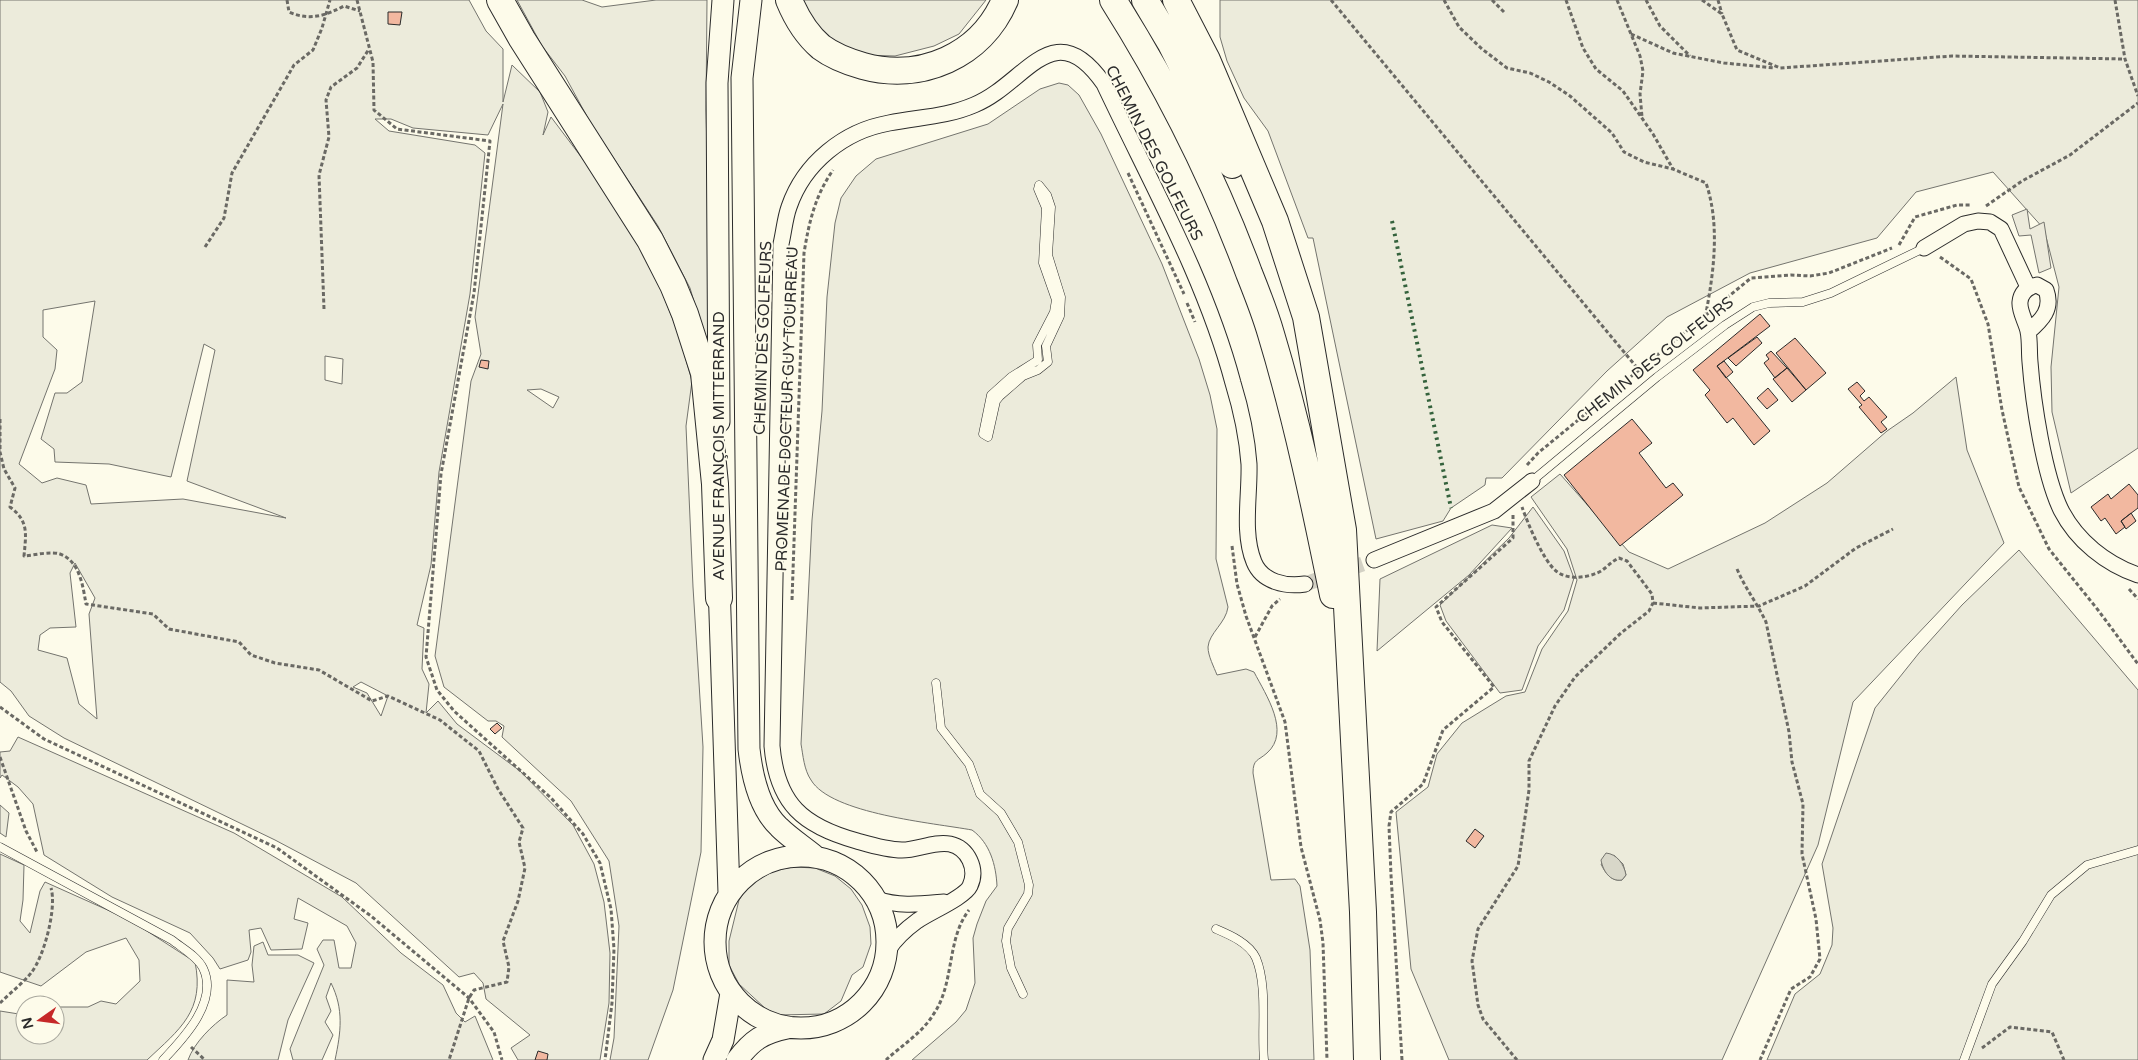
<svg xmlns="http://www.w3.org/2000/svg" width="2138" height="1060" font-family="'Varela Round',sans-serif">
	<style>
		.green { fill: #ecebdb; stroke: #74746e; fill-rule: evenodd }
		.parking { fill: #eceadb; stroke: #74746e }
		.water { fill: #d8d7c9; stroke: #74746e }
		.building { fill: #f2b8a0; stroke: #2b2b2b }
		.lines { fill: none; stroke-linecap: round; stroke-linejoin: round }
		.minor-tunnel { stroke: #d3d1c4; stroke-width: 15; stroke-dasharray: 15 8; stroke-linecap: butt }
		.service-casing { stroke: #2b2b2b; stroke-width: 9 }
		.minor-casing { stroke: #2b2b2b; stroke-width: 17 }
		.secondary-casing { stroke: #2b2b2b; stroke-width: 23 }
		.trunk-casing { stroke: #2b2b2b; stroke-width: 28 }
		.path { stroke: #6a6964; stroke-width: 3; stroke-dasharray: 4 2.5; stroke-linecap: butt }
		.service { stroke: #fdfbea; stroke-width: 8 }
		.minor { stroke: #fdfbea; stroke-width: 15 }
		.secondary { stroke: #fdfbea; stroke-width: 21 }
		.trunk { stroke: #fdfbea; stroke-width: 26 }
		.hedge { stroke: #34623c; stroke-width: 4; stroke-dasharray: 2.5 4; stroke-linecap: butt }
		.labels { text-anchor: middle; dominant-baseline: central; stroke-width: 4; stroke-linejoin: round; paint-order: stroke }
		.street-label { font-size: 16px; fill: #2b2b2b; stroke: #fdfbea }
	</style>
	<rect width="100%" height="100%" fill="#fdfbea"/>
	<path class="green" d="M0 0H469L486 31 503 49V102L512 65 540 92 548 112 543 135 551 117 591 170 651 264 679 335 692 381 686 426 693 587 703 747 701 852 673 990 648 1060H610L614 1038 619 926 609 861 571 801 502 737 504 726 496 721H488L444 687 435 656 471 381 481 354 475 317 503 104 488 135 413 128 391 119H375L389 131 475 145 485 153 470 294 439 472 431 565 417 625 424 628 422 669 429 684 426 713 438 701 457 724 520 771 573 825 594 864 604 902 610 953 609 1003 600 1060H518L511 1048 530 1035 486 999 483 983 474 973 459 977 356 883 275 840 64 738 29 716 11 691 0 682ZM95 301 82 382 67 393H55L41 439 54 449 55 462 109 464 171 477 204 344 215 350 187 481 286 518 183 499 91 504 86 485 57 478 42 483 19 464 55 369 57 350 43 337V310ZM325 356 343 359 342 384 325 380ZM541 389 559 397 553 408 527 390ZM75 563 95 598 89 614 97 719 79 704 67 658 38 650 40 635 50 628 76 627 70 573ZM361 682 388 696 381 716 367 693 353 687Z
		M517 0H582L602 7 656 0H707L706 110 712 362 690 288 658 226 590 122 565 76 542 46Z
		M801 0H986L959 34 934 46 895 56 860 55 827 39Z
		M1220 0H2138V448L2071 493 2052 412 2051 367 2059 287 2044 229 1993 172 1916 192 1877 238 1750 273 1667 317 1607 371 1502 478H1486L1485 485 1451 508 1443 521 1376 539 1313 238H1308L1268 131 1244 98 1227 61 1220 37Z
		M1059 83 1068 85 1079 95 1101 134 1162 264 1199 359 1210 395 1217 429 1216 559 1228 607C1226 623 1209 633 1208 647 1208 656 1214 667 1217 675L1246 669 1254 672C1266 695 1291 732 1267 753 1258 761 1253 759 1253 773L1271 880 1295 879 1300 886 1310 950 1314 1060H912L956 1022 966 1010 975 983 973 938 977 924 986 901 997 886C996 865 990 843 972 830 934 823 831 814 811 780 804 770 803 755 801 744L812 520 822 411 827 297 835 223 841 198 856 176 876 159 988 124 1040 89Z
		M1956 377 1967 450 2004 543 1853 702 1818 845 1722 1060H1449L1411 969 1396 812 1428 787 1437 754 1462 723 1506 696 1525 692 1542 649 1568 611 1577 580 1567 549 1531 497 1560 474 1629 552 1668 569 1765 523 1827 483 1887 431 1913 413ZM1614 855 1623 864 1626 875 1622 880C1612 882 1605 873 1601 864Z
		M1492 525 1512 528 1469 575 1377 651 1380 579Z
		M2019 550 2138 690V1060H1767L1795 994 1820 974 1832 945 1833 928 1822 864 1875 708 1919 653 1962 605Z
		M18 737 234 833 342 897 401 953 443 985 456 1013 465 1022 475 1016 493 1060H335C341 1032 344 1009 331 983L326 997 331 1011 325 1022 333 1035 322 1060H293L290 1049 324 965 317 949 323 940H334L339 968H351L356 943 347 926 298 898 294 919 308 923 302 949 271 950 261 928 249 930 251 952 248 960 220 969 213 958 190 933 112 897 44 855 33 804 18 787 2 775 0 778V752L10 751Z
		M0 805 9 813 6 837 0 833Z
		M0 854 24 865 23 900 20 921 30 933 40 891 45 882 130 920 195 962C205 1011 180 1029 147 1060H0V1011L25 1015V1035H55V1007H88L101 1001 116 1004 140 981 139 960 126 938 86 952 41 986 0 972Z
		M794 867 815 868 835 876 851 889 862 905 870 927 871 944 863 967 852 975 841 1001 824 1014 778 1015 766 1009 739 984 729 965V941L739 900 749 885 775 870Z
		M263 942 268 955H298L314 963 288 1020 278 1060H188C194 1043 212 1025 227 1015V980L254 982 252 965 254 946Z"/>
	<path class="parking" d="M2027 209 2030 229 2044 222 2051 268 2039 273 2031 235 2019 236 2012 215Z
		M1533 507 1564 551 1574 578 1564 610 1538 646 1522 690 1500 693 1446 621 1440 605 1509 538Z"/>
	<path class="water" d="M1606 853C1617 854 1624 864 1626 875L1622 880C1610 882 1603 871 1601 860Z"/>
	<path class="building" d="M388 12H402L400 25 388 24Z
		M1760 314 1770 326 1717 366 1770 431 1754 445 1733 418 1727 423 1705 395 1710 390 1693 370Z
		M1757 337 1762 343 1736 366 1728 358Z
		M1795 338 1826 373 1806 390 1776 353Z
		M1771 351 1787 368 1775 378 1764 363 1769 359 1766 355Z
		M481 360 489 361 488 369 479 367Z
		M1724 361 1733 372 1726 378 1717 366Z
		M1787 368 1806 390 1792 402 1773 379Z
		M1857 382 1865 391 1860 396 1864 401 1869 397 1887 417 1881 422 1887 429 1881 433 1859 407 1862 405 1848 389Z
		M1768 388 1778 400 1767 409 1757 398Z
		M1632 419 1652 443 1639 453 1666 488 1673 483 1683 495 1620 546 1564 475Z
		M2129 484 2138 495V508L2121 521 2125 527 2116 534 2105 518 2101 521 2091 507 2108 494 2111 499Z
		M2131 513 2136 521 2126 529 2121 521Z
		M497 723 502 728 495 734 490 729Z
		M1475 829 1484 836 1475 848 1466 841Z
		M538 1051 548 1054 547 1060H535Z"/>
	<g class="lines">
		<path class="minor-tunnel" d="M1305 584 1374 560"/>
		<g class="service-casing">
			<path id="service" d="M1039 185 1047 195 1051 207 1048 255 1061 297 1060 316 1046 346 1048 362 1038 370 1023 376 1000 396 996 401 988 437 983 434 991 395 1011 377 1038 360 1037 345 1054 312 1056 300 1043 263 1046 208 1038 189Z
				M1532 481 1657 377 1725 325 1753 307 1769 303 1803 302 1831 293 1924 248
				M936 683 941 728 969 764 980 794 1001 813 1018 842 1029 885 1028 894 1008 928 1006 941 1011 968 1023 994
				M0 847 172 940C182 948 197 956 203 968 219 1001 184 1038 163 1060
				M1216 929C1230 935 1249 943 1256 958 1268 987 1261 1030 1264 1060
				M1964 1060 1992 984 2023 941 2051 895 2087 865 2138 850"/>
		</g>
		<g class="minor-casing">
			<path id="minor" d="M1924 248 1964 224 1978 221 1990 222 2001 229 2028 287
				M2028 332C2042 320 2053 309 2046 290L2037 285C2028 287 2021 292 2020 302 2019 311 2026 322 2028 331 2030 341 2029 352 2030 362 2033 402 2044 475 2061 510 2077 541 2106 564 2138 575
				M1374 560 1494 511 1532 481
				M877 899C899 907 921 904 944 902
				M888 950C896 938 906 929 917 921 930 912 965 897 970 886 978 869 968 848 950 844 934 841 918 850 902 850 887 850 871 845 857 841 803 826 777 804 772 746L781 244C784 231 785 218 789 207 804 163 844 131 889 123 919 117 946 117 974 105 1026 84 1053 11 1104 84 1150 182 1205 278 1233 383 1241 409 1247 437 1249 464 1250 495 1242 533 1254 562 1262 582 1286 587 1305 584"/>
		</g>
		<g class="secondary-casing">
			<path id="secondary" d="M751 0 742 78 749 749C752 776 759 808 779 827 790 838 803 846 815 856
				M719 422 717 83 723 0
				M719 583 729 893
				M715 942a86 86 0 1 1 172 0a86 86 0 1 1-172 0Z
				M714 1060 723 1040 731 993
				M737 1060C752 1040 763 1033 787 1028"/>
		</g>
		<g class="trunk-casing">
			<path id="trunk" d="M500 0 522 39 650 240 673 285 685 314 704 373 715 484 719 598
				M789 0C796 17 807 35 821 47 833 56 849 62 863 66 921 82 981 56 1005 0
				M1113 0C1168 87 1213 176 1249 273 1257 293 1265 313 1271 334 1297 420 1315 507 1333 595
				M1145 0 1170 42 1232 165
				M1176 0 1207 60 1275 221 1306 317 1343 530 1363 912 1367 1060"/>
		</g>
		<path class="path" d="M287 0 289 12C309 21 325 16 344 6L360 11
			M357 0 373 62 374 110 397 129 490 141 474 293 441 474 426 657 437 690 454 711 551 798 583 834 600 863 611 909 614 949 612 1003 605 1060
			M1331 0 1639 370
			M1444 0 1459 27 1482 49 1507 68 1530 73 1549 82 1570 96 1612 133 1624 152 1644 162 1673 169 1706 183C1720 224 1714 271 1706 313
			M1492 0 1504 12
			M1566 0 1583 48 1596 69 1623 91 1653 134 1673 169
			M1617 0 1640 56 1643 71 1640 94 1642 117
			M1646 0 1660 26 1690 56
			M1702 0 1722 14 1737 50 1780 68 1952 56 2125 59
			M1718 0 1722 14
			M2115 0 2125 59 2138 96
			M1631 34 1673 53 1724 63 1775 68
			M1128 173 1184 294
			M1986 206 2022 181 2070 155 2138 103
			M1899 245 1915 217 1957 205H1970
			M205 247 224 218 232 173 294 65 313 50 322 28 330 0
			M1940 257 1971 279 1988 324 2002 410 2019 487 2049 549 2098 610 2138 664
			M1187 303 1195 322
			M324 309 319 175 329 137 326 100 331 87 357 68 369 49
			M0 419V452L4 469 15 488 10 507C29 521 26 534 24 556 35 555 51 551 60 554 80 561 83 587 86 604L153 614 169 629 239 642 251 655 275 663 319 670 372 701 388 696 440 720 479 751 498 789 523 828 519 842 525 868 518 901 503 941 509 967 507 982 474 990 469 998 449 1060
			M1527 465 1538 453 1751 278 1791 275 1810 276 1829 273 1892 248
			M1232 546 1237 584 1246 616 1285 722 1301 847 1320 920 1323 943 1327 1060
			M1737 569C1745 588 1757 603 1766 622L1789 732 1792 762 1803 804 1802 854 1816 919 1820 959 1810 977 1791 989 1760 1060
			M2129 589 2138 599
			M792 600 804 253C809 222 815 196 833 170
			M1653 603 1700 608 1759 606 1805 586 1856 548 1893 529
			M1255 637 1272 606 1280 599
			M0 707 44 739 277 848 371 916 469 998 494 1032 502 1060
			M0 757 26 831 37 852
			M0 1003C10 993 22 984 31 973 44 957 57 908 51 888
			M191 1047 205 1060
			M1982 1048 2010 1027 2052 1032 2064 1060
			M886 1060C901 1046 922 1033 933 1015 955 984 946 940 969 910
			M1402 1060 1391 875 1389 826 1391 812 1423 784 1443 730 1494 687 1442 622 1436 607 1513 538V515
			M1517 1060 1483 1019 1478 1005 1472 961 1478 929 1518 866 1529 790V761L1555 706 1575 677 1621 633 1649 611 1653 603 1652 594 1627 561 1619 558C1610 562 1605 570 1597 573 1585 578 1567 580 1556 571 1543 560 1528 524 1522 507"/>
		<use href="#service" class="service"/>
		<use href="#minor" class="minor"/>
		<use href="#secondary" class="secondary"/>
		<use href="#trunk" class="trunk"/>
		<path class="hedge" d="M1392 221 1451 508"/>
	</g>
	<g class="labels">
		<g class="street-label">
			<text transform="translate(1154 153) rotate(63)">CHEMIN DES GOLFEURS</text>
			<text transform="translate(763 338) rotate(-88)">CHEMIN DES GOLFEURS</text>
			<text transform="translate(1655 360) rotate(-38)">CHEMIN DES GOLFEURS</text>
			<text transform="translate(787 409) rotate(-88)">PROMENADE DOCTEUR GUY TOURREAU</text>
			<text transform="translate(719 446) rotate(-90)">AVENUE FRANÇOIS MITTERRAND</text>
		</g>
	</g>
	<g transform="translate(40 1020) rotate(256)"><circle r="24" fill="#fdfbea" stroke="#a9a89e"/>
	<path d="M0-4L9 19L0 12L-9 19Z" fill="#c62828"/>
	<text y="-8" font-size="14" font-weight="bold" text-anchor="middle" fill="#2b2b2b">N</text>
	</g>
</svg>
